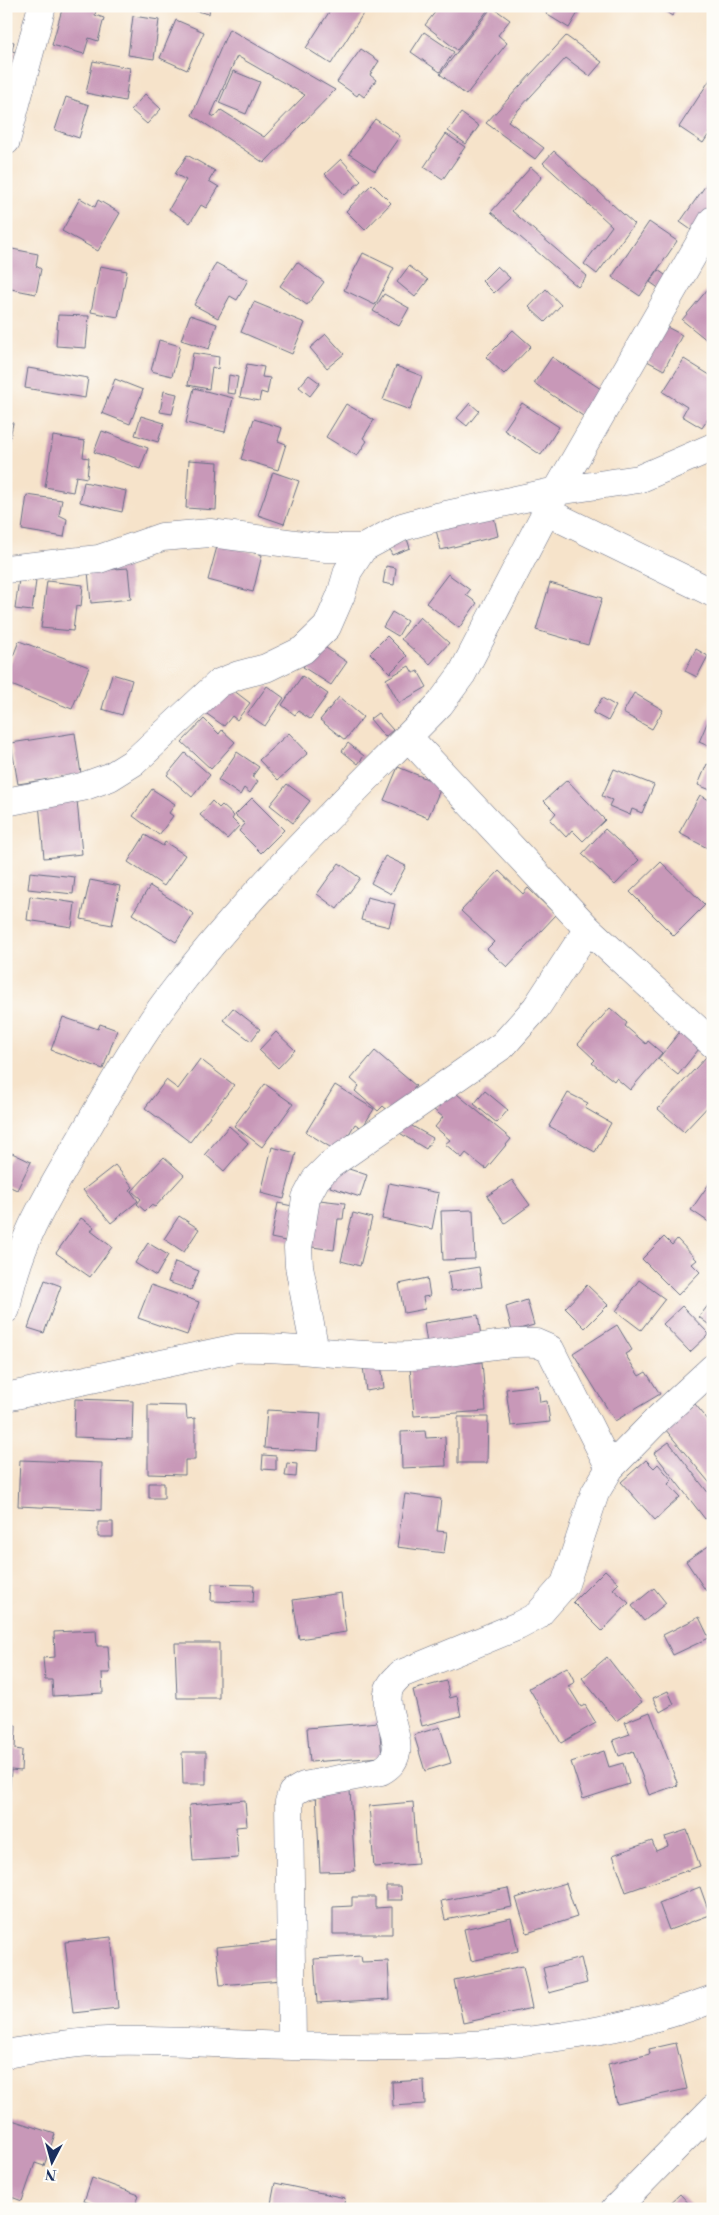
<svg xmlns="http://www.w3.org/2000/svg" width="719" height="2215" font-family="'Libre Bodoni',serif">
	<style>
		.building { fill: #c898b8; fill-rule: evenodd }
		.lines { fill: none; stroke-linecap: round; stroke-linejoin: round }
		.minor-casing { stroke: #686e84; stroke-width: 29 }
		.minor { stroke: #fff; stroke-width: 28 }
	</style>
	<rect width="100%" height="100%" fill="#fdfcf7"/>
	<filter id="ink" filterUnits="userSpaceOnUse"><feTurbulence type="fractalNoise" baseFrequency=".02" numOctaves="2"/><feDisplacementMap in="SourceGraphic" scale="10" xChannelSelector="R" yChannelSelector="G"/><feConvolveMatrix kernelMatrix="1 2 1 2 8 2 1 2 1" color-interpolation-filters="sRGB"/></filter>
	<filter id="wash" filterUnits="userSpaceOnUse"><feTurbulence type="fractalNoise" baseFrequency=".0096" numOctaves="4" result="noise"/><feDisplacementMap in="SourceGraphic" scale="20" xChannelSelector="R" yChannelSelector="G"/><feGaussianBlur stdDeviation="1.12" result="paint"/><feColorMatrix in="noise" values="0 0 0 0 0 0 0 0 0 0 0 0 0 0 0 0 0 1.4 0 .05"/><feComposite in="paint" operator="in"/></filter>
	<g filter="url(#wash)">
		<rect width="100%" height="100%" fill="#f6e3ca"/>
		<g id="blocks">
			<path class="building" d="M63 6H97L95 15 104 18 98 41 89 38 84 54 52 45Z
				M193 6H210L209 14 192 10Z
				M333 6H368L331 64 306 48Z
				M440 6H491L457 50 425 25Z
				M550 6H582L569 28 546 14Z
				M658 6H679L672 16Z
				M492 7 510 20 498 35 507 43 466 95 440 74Z
				M133 16 159 20 154 59 128 55Z
				M176 20 204 32 187 70 160 58Z
				M229 29 335 90 264 163 192 115ZM237 56 305 95 264 137 221 110 215 117 211 115Z
				M424 32 454 52 440 72 411 52Z
				M566 36 602 62 590 76 566 58 508 121 544 148 535 159 486 123Z
				M6 40 14 42 12 51 16 52 13 63 6 61Z
				M361 49 379 61 370 75 376 80 364 97 359 93 357 96 337 82Z
				M93 61 130 68 125 101 86 93Z
				M233 71 260 82 246 114 219 103Z
				M713 75V128L703 143 679 127Z
				M145 94 161 109 147 124 131 110Z
				M66 97 89 105 79 138 55 130Z
				M461 113 479 126 466 144 448 131Z
				M375 119 400 136 375 171 349 154Z
				M446 134 465 147 443 179 424 167Z
				M554 151 634 224 597 274 584 264 612 226 543 163Z
				M187 155 215 171 209 181 219 187 206 208 201 205 190 223 169 209 186 180 175 174Z
				M341 159 361 181 345 195 325 174Z
				M531 167 542 177 512 211 587 276 578 287 491 212Z
				M713 175V211L697 234 680 222Z
				M372 184 391 203 365 230 346 211Z
				M80 198 95 207 98 200 120 213 98 251 62 231Z
				M649 222 677 241 640 296 612 277Z
				M7 248 38 254 36 266 41 269 36 294 6 288Z
				M363 253 394 268 375 305 344 290Z
				M297 262 324 282 307 305 280 286Z
				M216 263 248 280 237 300 230 296 218 318 194 305Z
				M100 266 127 271 118 317 91 312Z
				M409 266 428 280 415 297 397 282Z
				M497 266 510 278 494 293 482 281Z
				M658 270 672 280 664 292 650 282Z
				M713 283V345L682 320Z
				M546 289 561 305 545 322 529 307Z
				M384 294 409 308 399 326 373 311Z
				M254 302 305 323 292 354 241 332Z
				M58 315 89 316 86 348 56 346Z
				M190 315 217 324 209 349 181 340Z
				M665 326 682 335 664 370 647 361Z
				M513 330 531 346 504 374 486 357Z
				M326 334 344 354 327 368 310 348Z
				M159 340 180 346 172 376 151 371Z
				M193 353 219 357 218 369 212 367 209 389 188 385Z
				M552 357 604 391 586 418 534 383Z
				M684 359 713 377V421L708 419 702 428 682 416 687 407 663 392Z
				M247 364 264 367 262 377 270 378 267 394 261 392 259 401 240 397Z
				M396 366 422 376 410 410 383 400Z
				M28 368 88 378 85 398 25 388Z
				M229 375 238 377 235 394 227 393Z
				M309 375 320 383 310 396 299 387Z
				M115 379 143 390 130 424 102 413Z
				M194 388 233 398 225 432 186 423Z
				M164 391 177 394 172 414 160 412Z
				M470 403 479 411 467 426 457 418Z
				M522 403 559 427 541 455 504 430Z
				M346 404 374 420 363 438 367 441 357 456 326 437Z
				M141 416 164 423 158 442 135 435Z
				M254 419 282 428 278 441 286 444 278 470 241 459Z
				M6 422 13 423 7 452H6Z
				M102 431 148 448 140 469 94 452Z
				M53 436 85 441 83 457 89 458 87 478 76 476 73 492 45 487Z
				M189 460 218 462 216 510 186 508Z
				M273 472 299 481 284 524 258 515Z
				M84 482 126 491 122 512 80 502Z
				M27 495 62 500 59 515 67 519 64 537 22 530Z
				M494 517 498 536 441 550 436 530Z
				M407 539 410 548 392 555 388 547Z
				M218 543 262 555 253 592 208 580Z
				M386 566 396 568 394 585 383 583Z
				M128 568 131 599 91 603 88 571Z
				M448 574 470 590 466 595 477 603 459 628 426 603Z
				M19 579 36 581 32 611 15 609Z
				M47 581 83 585 81 607 76 606 73 631 41 628Z
				M550 583 602 598 588 645 536 630Z
				M392 612 407 621 398 636 383 627Z
				M420 617 449 643 430 664 401 639Z
				M387 636 407 656 390 673 370 653Z
				M19 641 89 667 72 709 6 683V674Z
				M320 644 347 662 331 685 303 667Z
				M696 649 708 656 697 677 685 671Z
				M409 666 413 673 418 671 427 687 399 703 386 679Z
				M112 674 132 680 122 715 102 709Z
				M302 676 328 694 310 719 298 711 295 715 282 705Z
				M225 684 250 703 237 720 232 716 224 726 204 712Z
				M267 686 284 698 265 726 247 714Z
				M634 693 663 710 652 729 623 713Z
				M339 697 363 717 345 740 320 720Z
				M602 698 616 706 608 721 593 713Z
				M713 709V748L699 742Z
				M378 713 393 730 385 737 370 719Z
				M204 719 219 734 222 730 235 742 211 769 182 742Z
				M75 733 81 774 18 784 11 743Z
				M289 733 308 753 278 780 259 760Z
				M348 743 364 756 358 764 342 751Z
				M237 752 259 767 252 777 258 781 250 793 244 788 240 795 218 780Z
				M185 753 210 775 192 797 167 775Z
				M707 764 713 767V791L698 785Z
				M398 767 442 785 428 818 384 800Z
				M614 769 654 785 642 813 632 809 630 815 609 806 612 800 602 796Z
				M567 780 605 820 583 841 572 830 566 837 550 820 556 813 544 801Z
				M287 784 310 801 293 823 270 805Z
				M152 789 175 804 169 813 173 816 159 835 133 816Z
				M700 795 713 802V851L679 833Z
				M252 798 284 830 261 853 239 831 245 824 235 815Z
				M77 800 82 854 44 858 39 803Z
				M212 801 219 808 222 805 234 816 232 819 239 826 227 839 200 815Z
				M605 829 639 860 615 885 582 854Z
				M145 835 163 846 165 842 185 855 164 886 128 862Z
				M385 856 406 866 391 894 371 883Z
				M661 862 705 905 674 936 630 892Z
				M339 863 360 878 337 909 317 894Z
				M499 871 523 894 528 888 556 915 507 967 487 949 494 942 461 911Z
				M30 872 75 877 73 894 28 889Z
				M90 880 120 886 112 925 81 919Z
				M150 886 194 914 176 942 132 914Z
				M30 896 75 903 72 927 27 920Z
				M367 897 395 904 389 927 361 920Z
				M233 1008 260 1029 251 1041 223 1020Z
				M610 1008 627 1023 625 1026 646 1044 648 1041 662 1053 630 1090 616 1078 614 1081 592 1063 595 1060 578 1044Z
				M63 1017 98 1029 100 1024 117 1030 103 1069 51 1050Z
				M682 1029 703 1044 678 1075 658 1059Z
				M276 1032 295 1050 278 1068 259 1050Z
				M375 1051 416 1086 392 1114 383 1106 378 1111 355 1091 359 1086 351 1079Z
				M707 1056 713 1061V1101L684 1132 658 1109Z
				M200 1059 234 1085 190 1142 145 1108 166 1080 178 1089Z
				M265 1084 293 1104 262 1147 234 1126Z
				M335 1085 374 1109 362 1128 355 1124 338 1152 306 1132Z
				M451 1089 511 1139 486 1169 466 1153 462 1158 445 1144 450 1140 435 1127 443 1117 434 1110Z
				M485 1091 508 1110 497 1123 474 1104Z
				M568 1093 588 1103 585 1108 611 1123 595 1152 549 1126Z
				M405 1122 433 1138 426 1149 398 1132Z
				M229 1126 248 1143 224 1171 205 1154Z
				M272 1147 296 1153 284 1199 261 1193Z
				M12 1153 31 1162 17 1190 6 1185V1164Z
				M164 1157 184 1175 155 1207 151 1205 145 1211 137 1204 141 1199 132 1191Z
				M115 1165 133 1187 130 1190 138 1201 111 1223 83 1190Z
				M337 1165 367 1175 360 1197 330 1187Z
				M512 1180 530 1205 505 1223 487 1196Z
				M711 1181 713 1182V1225L691 1210Z
				M389 1183 439 1193 432 1229 382 1219Z
				M311 1199 345 1203 343 1219H338L334 1250 305 1246Z
				M278 1203 297 1207 290 1242 271 1238Z
				M473 1210 475 1259 443 1260 441 1211Z
				M353 1213 372 1218 360 1266 341 1261Z
				M179 1216 199 1229 184 1252 164 1239Z
				M81 1218 94 1227 91 1231 112 1247 90 1277 56 1253Z
				M664 1237 672 1245 677 1239 697 1260 692 1264 700 1272 678 1295 642 1259Z
				M148 1243 168 1255 156 1276 135 1263Z
				M175 1262 199 1271 191 1290 168 1282Z
				M479 1267 482 1287 451 1291 448 1272Z
				M427 1278 430 1296 423 1297 425 1309 404 1313 399 1284Z
				M45 1280 61 1286 44 1333 28 1328Z
				M639 1280 665 1299 641 1330 616 1311Z
				M151 1285 199 1302 187 1335 138 1318Z
				M587 1285 608 1305 585 1328 565 1308Z
				M713 1299V1328L699 1317Z
				M527 1300 534 1325 512 1331 506 1307Z
				M682 1306 709 1334 690 1352 663 1324Z
				M478 1315 481 1337 427 1344 424 1323Z
				M617 1325 632 1350 625 1354 639 1376 646 1372 660 1394 615 1421 573 1353Z
				M482 1362 486 1411 414 1416 410 1367Z
				M381 1364 384 1388 366 1391 363 1366Z
				M538 1385 540 1402 547 1401 550 1422 511 1426 506 1389Z
				M75 1399 133 1401 132 1439 74 1437Z
				M695 1404 713 1426V1487L665 1429Z
				M148 1405 186 1406 187 1419 195 1418V1460H185V1475L148 1474Z
				M267 1410 321 1413 318 1451 264 1448Z
				M458 1417H488L487 1463H458Z
				M425 1431 426 1438 445 1437 446 1466 402 1468 401 1432Z
				M669 1442 713 1499V1513L705 1519 654 1453Z
				M263 1455 276 1456V1470L262 1469Z
				M20 1460 102 1463 101 1510 18 1506Z
				M646 1460 654 1468 658 1464 672 1480 668 1484 680 1497 655 1520 621 1482Z
				M287 1463 297 1464 296 1477 285 1476Z
				M149 1483H164V1498H149Z
				M405 1494 441 1499 437 1531 447 1532 444 1553 397 1547Z
				M98 1522H113V1537H98Z
				M713 1543V1587L706 1591 686 1561Z
				M605 1570 619 1583 613 1589 629 1603 602 1631 573 1602Z
				M212 1584 254 1585 253 1602 211 1601Z
				M654 1588 666 1603 644 1621 632 1606Z
				M341 1593 346 1632 299 1639 293 1600Z
				M699 1617 709 1638 673 1655 663 1635Z
				M96 1630 97 1646H108L110 1673H102L103 1693 53 1696 52 1680H45L43 1658 55 1657 54 1632Z
				M175 1643H219V1698H177Z
				M607 1657 642 1702 616 1721 582 1678Z
				M567 1667 575 1682 568 1686 581 1707 585 1705 596 1723 561 1743 529 1688Z
				M446 1681 450 1698 457 1696 461 1716 422 1726 413 1690Z
				M668 1691 674 1704 660 1712 653 1698Z
				M650 1712 678 1785 649 1795 633 1751 619 1756 613 1740 630 1734 625 1722Z
				M379 1722 382 1757 310 1762 307 1728Z
				M6 1725H16L15 1749 22 1750 21 1771 11 1770 9 1799H6Z
				M440 1727 451 1763 425 1771 414 1735Z
				M604 1751 609 1767 623 1763 629 1784 583 1799 571 1762Z
				M182 1752H206V1784H183Z
				M350 1790 355 1871 320 1872 316 1792Z
				M245 1800 247 1826 236 1827 238 1858 193 1861 189 1805Z
				M413 1802 418 1864 374 1867 369 1806Z
				M687 1830 700 1866 626 1892 613 1855 652 1841 656 1851 668 1846 665 1837Z
				M566 1883 577 1917 527 1933 516 1898Z
				M386 1886H401L402 1900H386Z
				M700 1887 710 1915 669 1930 659 1903Z
				M508 1888 512 1907 445 1920 441 1901Z
				M352 1897H375V1908L392 1907V1934H333V1907L352 1906Z
				M511 1918 518 1951 471 1961 464 1929Z
				M111 1937 118 2008 73 2013 65 1942Z
				M279 1941 282 1980 220 1985 216 1947Z
				M361 1956 362 1962 388 1961 390 1999 317 2003 314 1959Z
				M581 1958 587 1983 549 1993 543 1968Z
				M523 1966 532 2008 463 2023 454 1980Z
				M676 2043 687 2089 617 2104 608 2064 650 2054 649 2049Z
				M424 2080 425 2104 393 2106 392 2082Z
				M6 2118 55 2134 44 2166 35 2163 22 2201 6 2195Z
				M92 2178 139 2195 134 2209H94L95 2205 84 2201Z
				M275 2183 345 2198 343 2209H270Z
				M680 2194 694 2209H664Z"/>
		</g>
	</g>
	<g filter="url(#ink)">
		<use href="#blocks" fill-opacity="0" stroke="#686e84" stroke-width="1"/>
		<g class="lines">
			<g class="minor-casing">
				<path id="minor" d="M6 141 42 6
					M547 512 713 593
					M6 569 99 559 162 537 210 533 326 548H363L402 527 437 517 557 491 713 220
					M408 737 588 929 713 1044
					M6 802 82 787 110 777 134 762 219 683 239 675 266 668 303 650 327 627 341 595 348 571 363 548
					M6 1309C18 1241 48 1195 82 1137 111 1087 139 1036 175 990 254 887 349 797 440 704L462 674 557 491 639 479 713 447
					M315 1351 299 1266 298 1248 306 1198 316 1179 330 1165 503 1045 536 1008 588 929
					M6 1397 237 1348C295 1346 352 1358 410 1356 452 1355 494 1341 536 1343L550 1349 610 1468
					M292 2046 289 1802 292 1793 304 1786 381 1771C416 1752 380 1717 389 1689 391 1683 397 1678 401 1674L518 1626 537 1616 565 1584 595 1493 610 1468 659 1418 713 1368
					M6 2054C39 2048 74 2042 107 2041 169 2039 230 2045 292 2046 432 2049 579 2050 713 1999
					M615 2209 713 2109"/>
			</g>
			<use href="#minor" class="minor"/>
		</g>
	</g>
	<rect width="719" height="2215" fill="none" stroke="#fdfcf7" stroke-width="25"/>
	<g transform="translate(52 2162) rotate(186)" stroke="#fdfcf7" stroke-width="4" paint-order="stroke">
	<path d="M0-4L9 19L0 12L-9 19Z" fill="#1b2f5e"/>
	<text y="-8" font-size="14" font-weight="bold" text-anchor="middle" fill="#1b2f5e">N</text>
	</g>
</svg>
